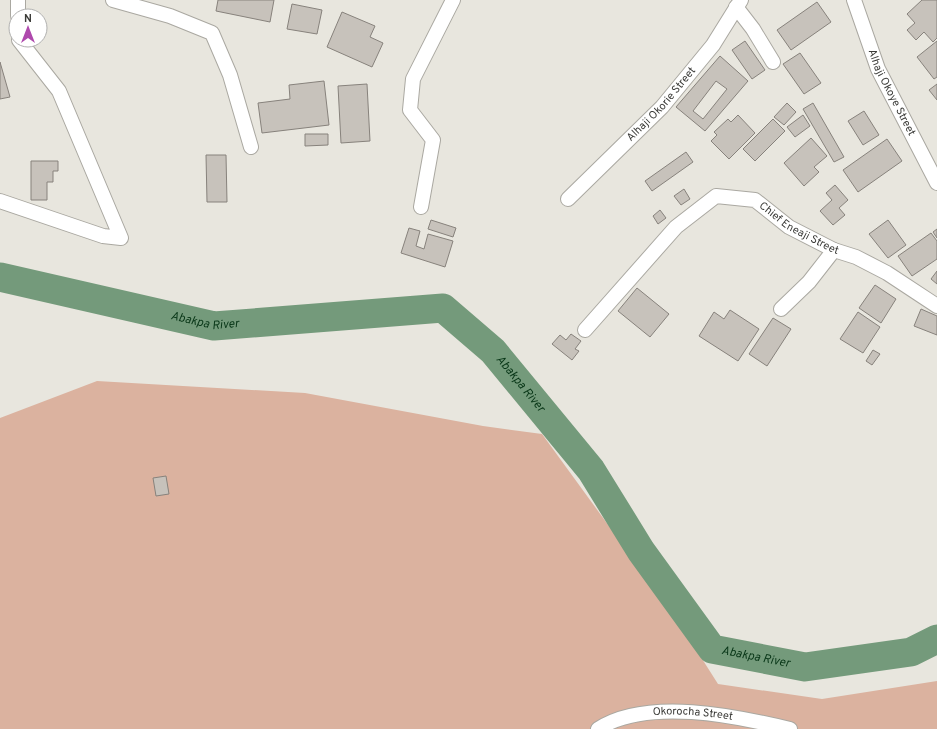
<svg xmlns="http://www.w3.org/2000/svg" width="937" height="729" font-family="Overpass,sans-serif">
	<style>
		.green { fill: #dbb29f }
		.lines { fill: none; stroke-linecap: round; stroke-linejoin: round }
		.river { stroke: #749a7b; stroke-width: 29 }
		.building { fill: #c7c2bb; stroke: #87827c; fill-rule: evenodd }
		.street-casing { stroke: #aaa8a1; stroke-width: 16 }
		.street { stroke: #fff; stroke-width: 14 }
		.labels { text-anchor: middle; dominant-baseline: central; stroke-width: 3.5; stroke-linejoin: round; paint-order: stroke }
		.street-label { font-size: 11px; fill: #3c3c39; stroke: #fff }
		.water-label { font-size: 12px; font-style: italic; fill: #083617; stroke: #fff }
	</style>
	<rect width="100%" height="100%" fill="#e8e6de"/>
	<path class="green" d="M97 381 305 393 483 426 542 434 678 621 718 684 822 699 937 681V729H0V418Z"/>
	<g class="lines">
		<path class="river" id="s1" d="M0 277 214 326 443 308 493 351 591 470 641 551 712 649 805 667 911 652 937 639"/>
	</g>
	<path class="building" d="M218 0H274L270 22 216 11Z
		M922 0H937V38L933 42 924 32 916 40 907 30 915 23 907 14Z
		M817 2 831 22 791 50 777 30Z
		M292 4 322 10 317 34 287 29Z
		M342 12 375 26 370 37 383 43 372 67 327 47Z
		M745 41 765 70 752 79 732 50Z
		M937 41V77L934 79 917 57Z
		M800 53 821 83 804 94 783 64Z
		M720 56 748 81 705 131 676 107ZM716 81 727 89 703 119 693 111Z
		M0 62 10 97 0 99Z
		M324 81 329 125 262 133 258 103 290 99 289 85Z
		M367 84 370 141 341 143 338 86Z
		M937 84V100L929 90Z
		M787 103 796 112 784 125 774 117Z
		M813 103 844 157 834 162 803 109Z
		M864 111 879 135 863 145 848 121Z
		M738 115 755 133 729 159 711 141 717 135 714 132 728 119 731 122Z
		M803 115 810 126 795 137 787 127Z
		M773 119 785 131 755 161 743 149Z
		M305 134H328V145L305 146Z
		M811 138 827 156 814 167 819 172 804 186 784 163Z
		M887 139 902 161 858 192 843 170Z
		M686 152 693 162 652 191 645 181Z
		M206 155H226L227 202H207Z
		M31 161H58V171H53V182H47V200H31Z
		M835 185 848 200 839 208 845 215 833 225 820 211 832 200 826 193Z
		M684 189 690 199 681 205 674 196Z
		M660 210 666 218 658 224 653 216Z
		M431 220 456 228 453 237 428 229Z
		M888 220 906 245 888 258 869 234Z
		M409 228 420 231 416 246 424 249 428 234 453 241 445 267 401 253Z
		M937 229V238L933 232Z
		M931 233 937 241V259L912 276 898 256Z
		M937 271V284L931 279Z
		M875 285 896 299 881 323 859 308Z
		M637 288 669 314 650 337 618 311Z
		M921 309 937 316V335L914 326Z
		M730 310 759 329 738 361 699 336 714 312 724 319Z
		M858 312 880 327 863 353 840 339Z
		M773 318 791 329 767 366 749 354Z
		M571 334 581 341 575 349 579 351 572 360 552 344 560 335 566 340Z
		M873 350 880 354 872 365 866 361Z
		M166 476 169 494 156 496 153 478Z"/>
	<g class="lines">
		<g class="street-casing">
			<g id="street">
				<path d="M18 0V16"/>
				<path d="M113 0 170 16 212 33 230 75 251 147"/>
				<path id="s2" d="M854 0 878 69 937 183"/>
				<path d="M736 7 753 29 773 62"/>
				<path id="s3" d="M568 199 662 107 713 45 741 0"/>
				<path d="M0 201 103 236 121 238 59 91 19 40"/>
				<path d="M421 207 433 140 410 110 413 79 453 0"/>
				<path d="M781 309 809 282 834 250"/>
				<path id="s4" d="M585 330 676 227 716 196 755 200 789 227 834 250 856 257 887 273 937 306"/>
				<path id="s5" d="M598 729C647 697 736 716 790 729"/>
			</g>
		</g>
		<use href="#street" class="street"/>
	</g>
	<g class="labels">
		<g class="street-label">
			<text stroke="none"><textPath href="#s2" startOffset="100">Alhaji Okoye Street</textPath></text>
			<text stroke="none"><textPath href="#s3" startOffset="133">Alhaji Okorie Street</textPath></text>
			<text stroke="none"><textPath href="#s4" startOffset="280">Chief Eneaji Street</textPath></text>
			<text stroke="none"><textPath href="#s5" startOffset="98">Okorocha Street</textPath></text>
		</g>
		<g class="water-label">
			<text stroke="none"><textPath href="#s1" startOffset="210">Abakpa River</textPath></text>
			<text stroke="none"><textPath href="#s1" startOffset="558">Abakpa River</textPath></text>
			<text stroke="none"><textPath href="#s1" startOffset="930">Abakpa River</textPath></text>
		</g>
	</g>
	<g transform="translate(28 28)"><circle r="19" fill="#ffffff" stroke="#b1b1b0"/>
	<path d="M0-3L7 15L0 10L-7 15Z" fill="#af49ad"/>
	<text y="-6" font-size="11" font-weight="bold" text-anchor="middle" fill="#3c3c39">N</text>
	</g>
</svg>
